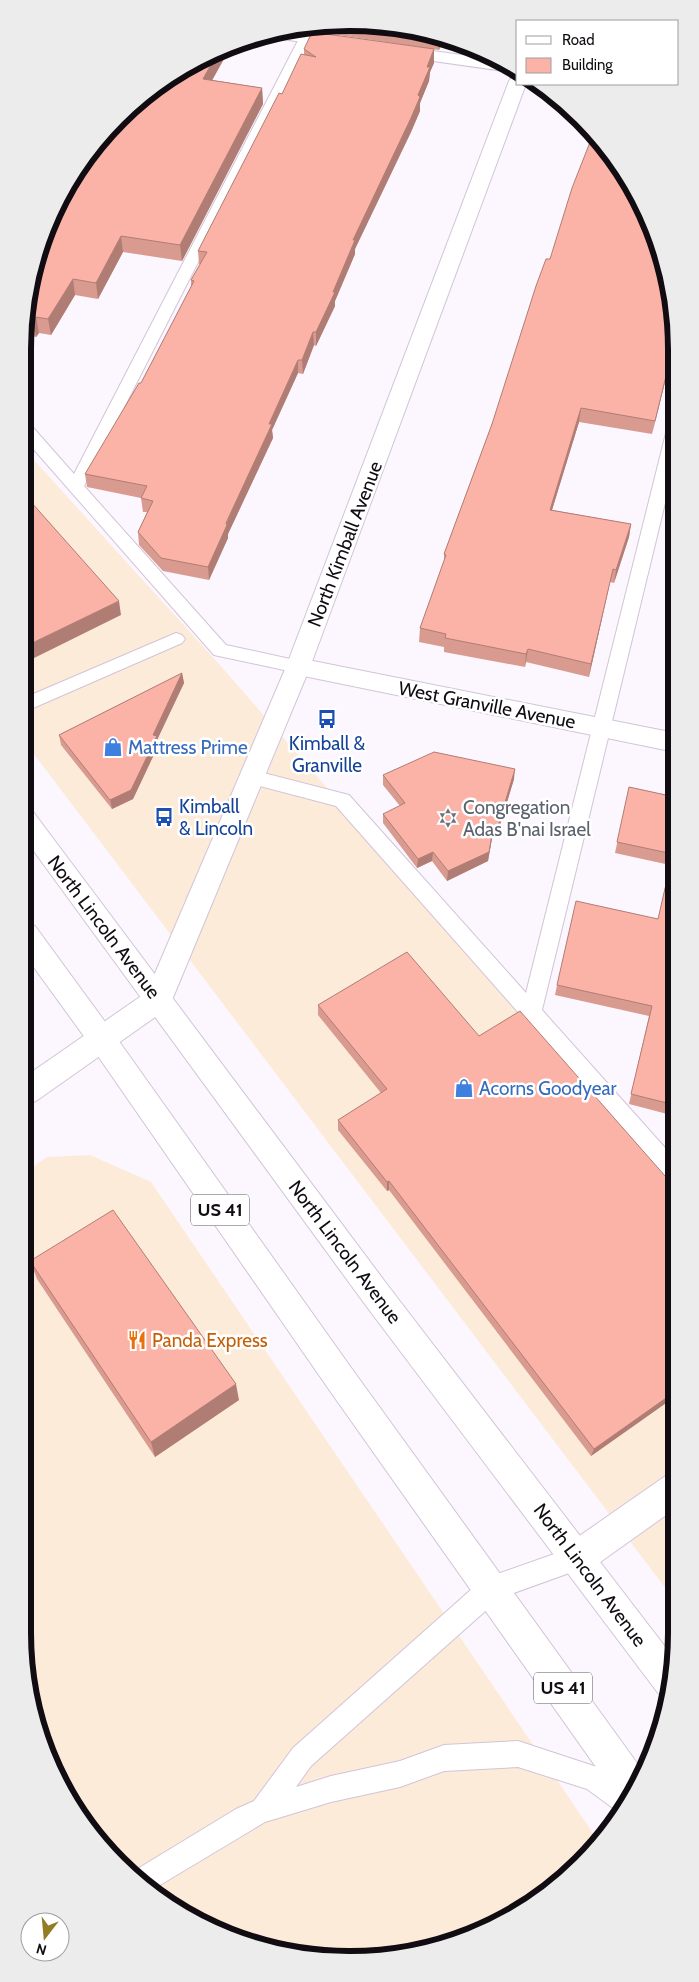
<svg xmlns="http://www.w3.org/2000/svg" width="699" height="1982" font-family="Cabin,sans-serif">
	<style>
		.commercial { fill: #fdebda }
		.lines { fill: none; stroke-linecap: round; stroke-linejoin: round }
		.lane-casing { stroke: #d2c4d7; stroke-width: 2 }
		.street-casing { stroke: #d2c4d7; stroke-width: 2 }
		.secondary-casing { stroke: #d2c4d7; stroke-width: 2 }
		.primary-casing { stroke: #d2c4d7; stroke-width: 2 }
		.lane { fill: #fff; fill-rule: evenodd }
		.street { fill: #fff; fill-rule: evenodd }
		.secondary { fill: #fff; fill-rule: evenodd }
		.primary { fill: #fff; fill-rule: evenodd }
		.wall { fill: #d99a90 }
		.shaded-wall { fill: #b07d75 }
		.building { fill: #fcb3a7; stroke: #b07d75 }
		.labels { text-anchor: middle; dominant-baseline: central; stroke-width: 5; stroke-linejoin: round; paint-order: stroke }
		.shield { fill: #fff; stroke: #585559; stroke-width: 1 }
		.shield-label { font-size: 18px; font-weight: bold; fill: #100c12 }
		.street-label { font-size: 19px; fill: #100c12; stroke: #fff }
		.transit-label { font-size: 19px; fill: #164399; stroke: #fff }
		.shop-label { font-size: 19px; fill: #366cbe; stroke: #fff; text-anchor: start }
		.worship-label { font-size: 19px; fill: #5b616d; stroke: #fff; text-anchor: start }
		.food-label { font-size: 19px; fill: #c56008; stroke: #fff; text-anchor: start }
		.rim { fill: none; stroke: #100c12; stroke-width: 6 }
	</style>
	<rect width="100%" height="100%" fill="#fcf6fe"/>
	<path class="commercial" d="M23 448 219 664 676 1188V1602L24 741Z
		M90 1155 151 1182 597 1839 531 1904 434 1948 307 1957 205 1926 104 1848 47 1757 29 1696 26 1172 47 1157Z"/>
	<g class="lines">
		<g class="lane-casing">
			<path id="lane" d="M306 25H319L84 486 226 645 304 662 307 667 304 672 298 673 214 655 23 437V422L29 423 74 474Z
				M674 428V466L542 1010 675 1159 676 1184 668 1182 336 806 252 784 245 782 243 777 245 772 252 770 349 795 526 993 666 433 668 429Z
				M176 633 182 635 185 639 182 643 24 712V698Z
				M577 1546 586 1549 589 1558 586 1567 500 1598 311 1766 296 1787 331 1776 400 1761 444 1745 518 1741 603 1769 632 1791 621 1814 587 1789 518 1767 444 1771 400 1787 331 1802 265 1822 155 1888 134 1871 236 1809 254 1801 293 1748 483 1579Z"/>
		</g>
		<g class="street-casing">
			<path id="street" d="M288 30 347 38 353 39 356 43 353 47 347 48 274 38 266 35Z
				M397 46 498 60 513 66 518 73 391 55 388 51 391 47Z
				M298 658 675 733V752L289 673 286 667 289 661Z
				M676 1473V1508L589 1570 577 1575 565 1570 560 1558 565 1546 664 1477Z"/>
		</g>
		<g class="secondary-casing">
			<path id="secondary" d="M518 76V84H526L310 667 172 1000 168 1008 36 1101 26 1104V1076L147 992 286 667 509 81 512 77Z"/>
		</g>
		<g class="primary-casing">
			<path id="primary" d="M25 810 34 813 389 1287 673 1657 668 1697 658 1693 367 1307 25 839Z
				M25 923 35 926 111 1030 352 1369 642 1770 626 1803 620 1801 330 1391 91 1046 25 955Z"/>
		</g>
		<use href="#lane" class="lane"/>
		<use href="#street" class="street"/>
		<use href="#secondary" class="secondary"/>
		<use href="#primary" class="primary"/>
	</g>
	<path class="wall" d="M371 23 434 34 444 38 439 50 319 32V25Z
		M304 49H434V63L430 72 429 81 420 103V111L411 132 355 249V254L335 301V306L316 346 314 345 303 374 298 373 272 430 273 438 228 534V538L209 580 163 571 139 545 138 532 147 512H143L141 498 87 487 85 474 141 383 191 287V280L200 264H199L198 251 282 94 304 55Z
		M225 57 212 80 262 88 263 104 182 261 123 252 98 299 75 295 51 335 39 333 36 337 31 336 25 344H23L34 265 73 181V178L90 151Z
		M550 259 674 307V346L652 434 579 422 552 510 631 524 629 537 614 583 610 582 589 677 526 662 525 667 444 652V647L419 642 420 628 444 562V554L492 424Z
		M23 460 26 475H23Z
		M182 673 184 683 157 740 158 746 133 799 112 809 61 745 59 735Z
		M674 677V693H671Z
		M383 775 514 779 497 835 492 838 488 861 447 881 432 861 417 868 383 823V814L400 806 383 785Z
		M629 787 675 797V1116L629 1104 649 1016 555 995 557 985 658 919 670 865 615 853Z
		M318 1005 479 1036 673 1185 670 1193 676 1199V1396L591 1456 389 1190 387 1191 338 1130V1120L381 1093 318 1015Z
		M30 1261 239 1400 155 1457 37 1279Z"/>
	<path class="shaded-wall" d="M440 36 444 38 439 50Z
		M225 49V57L204 95 203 79 218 52Z
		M434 49V63L430 72 429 81 420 103V111L411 132 355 249V254L335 301V306L316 346V332L333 292 353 240 418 95 427 67Z
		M262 88 263 104 182 261 180 245Z
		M121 236 123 252 98 299 96 283Z
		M73 279 75 295 51 335 48 319Z
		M36 317 39 333 36 337 33 321Z
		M28 320 31 336 25 344 24 338 26 323Z
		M313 332 314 345 303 374 302 360Z
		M674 343V346L652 434 655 421Z
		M298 360V373L272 430 273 438 228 534V538L209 580 208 567 269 424Z
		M581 408 579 422 548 523 550 510Z
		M631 524 629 537 614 583 616 570Z
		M613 569 610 582 589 677 591 664Z
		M119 601 121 615 24 663V647Z
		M528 649 526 662 525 667 526 654Z
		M182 673 184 683 157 740 158 746 133 799 112 809 110 800 153 735Z
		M515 769 514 779 497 835 492 838 488 861 447 881 448 871 493 829Z
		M433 852 432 861 417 868 418 859Z
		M389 1181V1190L387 1191V1182Z
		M673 1185 670 1194 667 1189Z
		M236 1384 239 1400 155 1457 151 1442Z
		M676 1391V1396L591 1456 594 1449Z"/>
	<path class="building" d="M371 23 434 34 437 35 357 24Z
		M312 32 434 49 427 67H430L418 95 420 97 411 118 353 240H355L333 292H335L316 332H313L302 360H298L269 424H272L226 523 227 525 208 567 161 558 138 532 153 501 141 498 147 486 85 474 139 383H141L194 281 191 280 207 252 198 251 279 93 282 94 301 54 316 57 304 49Z
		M218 52 203 79 262 88 180 245 121 236 96 283 73 279 48 319 36 317 33 321 28 320 26 323 34 265 53 215 75 177H73L90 151 134 104 186 66Z
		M594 132 643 205 674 307V343L655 421 581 408 550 510 631 524 616 570 613 569 591 664 528 649 526 654 445 638 446 634 420 628 446 555 444 554 492 424 536 286 546 259H550L572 188Z
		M23 493 119 601 24 647Z
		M182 673 153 735 157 736 131 790 110 800 59 735Z
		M434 752 515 769 498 826 493 829 489 852 448 871 433 852 418 859 383 814 405 803 383 775Z
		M629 787 675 797V1105L631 1094 652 1006 557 985 576 901 658 919 673 854 617 842Z
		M407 952 479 1036 520 1011 673 1185 667 1189 676 1199V1391L594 1449 389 1181 387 1182 338 1120 387 1089 318 1005Z
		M113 1210 236 1384 151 1442 30 1261Z"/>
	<defs>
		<g id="bus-bare" transform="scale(1.5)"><path d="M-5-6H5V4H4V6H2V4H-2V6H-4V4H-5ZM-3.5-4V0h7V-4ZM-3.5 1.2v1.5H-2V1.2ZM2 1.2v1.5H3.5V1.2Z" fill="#1a4fb4" stroke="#fff" stroke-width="2.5" paint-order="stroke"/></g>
		<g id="shop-bare" transform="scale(1.5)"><path d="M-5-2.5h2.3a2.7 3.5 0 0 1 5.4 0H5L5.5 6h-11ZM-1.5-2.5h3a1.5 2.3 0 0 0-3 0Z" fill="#3f7fe0" stroke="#fff" stroke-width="2.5" paint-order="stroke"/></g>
		<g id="synagogue-bare" transform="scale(1.5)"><path d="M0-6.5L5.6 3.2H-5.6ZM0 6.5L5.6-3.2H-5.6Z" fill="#6b7280" stroke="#fff" stroke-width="2.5" paint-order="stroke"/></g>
		<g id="restaurant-bare" transform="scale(1.5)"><path d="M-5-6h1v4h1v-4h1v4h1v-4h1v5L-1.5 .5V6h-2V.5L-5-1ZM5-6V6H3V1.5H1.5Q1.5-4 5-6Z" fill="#e8710a" stroke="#fff" stroke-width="2.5" paint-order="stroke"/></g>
	</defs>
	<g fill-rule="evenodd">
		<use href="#bus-bare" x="327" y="719"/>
		<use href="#shop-bare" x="113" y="747"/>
		<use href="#bus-bare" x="164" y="817"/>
		<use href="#synagogue-bare" x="448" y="818"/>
		<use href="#shop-bare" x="464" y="1088"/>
		<use href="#restaurant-bare" x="137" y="1340"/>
	</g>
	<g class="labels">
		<g class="shield">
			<rect x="191" y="1194.5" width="58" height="31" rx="4"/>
			<rect x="534" y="1672.5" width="58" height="31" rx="4"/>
		</g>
		<g class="shield-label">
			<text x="220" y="1210">US 41</text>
			<text x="563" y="1688">US 41</text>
		</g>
		<g class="street-label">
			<text transform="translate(345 544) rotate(-69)">North Kimball Avenue</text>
			<text transform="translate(487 705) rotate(11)">West Granville Avenue</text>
			<text transform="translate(104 927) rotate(53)">North Lincoln Avenue</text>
			<text transform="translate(345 1252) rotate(53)">North Lincoln Avenue</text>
			<text transform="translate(590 1575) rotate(53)">North Lincoln Avenue</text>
		</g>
		<g class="transit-label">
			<text x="327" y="743">Kimball &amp;<tspan x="327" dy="22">Granville</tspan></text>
			<text x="179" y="806" text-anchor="start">Kimball<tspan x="179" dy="22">&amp; Lincoln</tspan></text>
		</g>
		<g class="shop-label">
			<text x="128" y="747">Mattress Prime</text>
			<text x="479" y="1088">Acorns Goodyear</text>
		</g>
		<g class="worship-label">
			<text x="463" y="807">Congregation<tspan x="463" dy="22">Adas B'nai Israel</tspan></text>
		</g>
		<g class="food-label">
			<text x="152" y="1340">Panda Express</text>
		</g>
	</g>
	<path d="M0 0H699V1982H0ZM349 31H350A318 318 0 0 1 668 349V1633A318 318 0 0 1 350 1951H349A318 318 0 0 1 31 1633V349A318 318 0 0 1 349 31Z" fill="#ececec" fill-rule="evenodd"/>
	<path class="rim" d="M349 31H350A318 318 0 0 1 668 349V1633A318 318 0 0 1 350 1951H349A318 318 0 0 1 31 1633V349A318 318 0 0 1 349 31Z"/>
	<rect x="516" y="20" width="162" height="65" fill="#ffffff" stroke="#9f9ea0"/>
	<rect x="526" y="36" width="25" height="8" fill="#ffffff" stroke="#9f9ea0"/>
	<text x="562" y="45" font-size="15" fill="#100c12">Road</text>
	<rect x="526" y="58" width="25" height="15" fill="#fcb3a7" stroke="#9f9ea0"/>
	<text x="562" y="70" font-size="15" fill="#100c12">Building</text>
	<g transform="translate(45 1937) rotate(196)"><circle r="24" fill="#ffffff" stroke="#9f9ea0"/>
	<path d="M0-4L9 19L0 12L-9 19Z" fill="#937d24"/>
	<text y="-8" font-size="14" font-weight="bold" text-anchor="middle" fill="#100c12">N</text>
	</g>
</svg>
